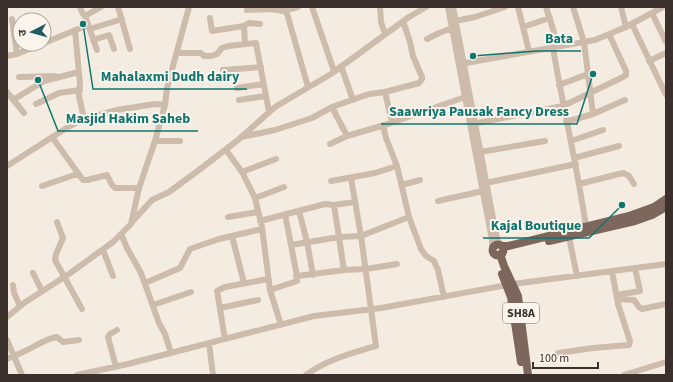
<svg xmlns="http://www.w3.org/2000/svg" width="673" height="382" font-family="'Source Sans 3','Noto Sans Devanagari',sans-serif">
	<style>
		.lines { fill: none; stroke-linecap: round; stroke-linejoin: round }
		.minor { stroke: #cdbbac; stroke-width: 6 }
		.major { stroke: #7d675c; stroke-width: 8 }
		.labels { text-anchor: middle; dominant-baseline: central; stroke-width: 4; stroke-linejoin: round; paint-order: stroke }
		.shield { fill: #fbf5ee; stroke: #756b66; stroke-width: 1 }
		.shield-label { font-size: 12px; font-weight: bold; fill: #3b302b }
		.leader { fill: none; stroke: #0f766e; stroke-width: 1.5 }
		.callout-dot { fill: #0f766e; stroke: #fbf5ee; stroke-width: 1.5 }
		.callout-label { font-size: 14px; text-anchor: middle; font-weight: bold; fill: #0f766e; stroke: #fbf5ee; stroke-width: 4; stroke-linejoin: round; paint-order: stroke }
	</style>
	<rect width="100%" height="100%" fill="#f4ebe1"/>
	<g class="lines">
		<path class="minor" d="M80 7 83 14 85 16 97 50
			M118 7 130 49
			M312 7 334 71
			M380 7 381 22 385 34
			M448 7 492 240V248
			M453 7 497 239 500 245
			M518 7 529 51
			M546 7 553 29 557 47
			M621 7 626 27
			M247 10 270 9 283 11 298 7
			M286 10 308 87
			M652 13 666 42
			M85 16 101 7
			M210 18 212 31 244 26 249 23 260 24
			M12 19 17 54
			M455 21 475 17 505 7
			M632 24 666 95
			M244 26 245 44
			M523 27 550 18
			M90 29 122 19
			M75 30 80 84 79 96 84 119
			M427 39 439 33 452 28
			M93 40 109 35 114 49
			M44 43 88 25
			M553 48C563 107 577 166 586 226
			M177 53H201L204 56H211L217 54 222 48 228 46 256 43 269 112
			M7 56 17 54 42 44
			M649 61 666 53
			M460 64 595 40 626 27 663 7
			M341 66 353 100
			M223 70 261 67
			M588 74 593 114
			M19 77 55 76
			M559 85 588 74 584 42 573 7
			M237 88 263 84
			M7 92 24 113
			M385 92 392 122
			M13 100 44 81 79 72
			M239 100 265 96
			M36 104 59 93 80 90
			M332 107 347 136
			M566 122 593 114 625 100
			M472 124 563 106 623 77 626 75V71L609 34
			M383 125 386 138 397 166 409 217 421 249 426 256 434 261 438 270 444 297
			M52 137 83 180H87L107 175 112 185 115 188H139
			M241 137 275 130 312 118 332 107 369 94 385 92 419 83 422 79V77L413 56 410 42 403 21
			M155 141H180
			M571 141 603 130
			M330 144 347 136 388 124 465 97
			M226 150 242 172 255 198 262 227 270 290 281 325
			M480 152 545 141
			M574 158 619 146
			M7 166 68 127 84 119 117 110 155 104 165 105
			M242 172 276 159
			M331 181 375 173 397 166
			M486 183 576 164
			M579 184 623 173 629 176 634 184
			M402 185 420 180
			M42 186 77 174
			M255 198 284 187
			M438 201 483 191
			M334 205 344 270
			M299 211 307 242 313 275
			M285 214 297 276 344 270 366 269 397 264
			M228 217 258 212
			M260 221 325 204 334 205 355 202
			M57 222 63 238 56 254 55 260 82 309
			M132 222 152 200 169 192 195 173 238 140 275 107 331 74 409 17 426 7
			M121 234 127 248 141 273 159 323 165 334 171 353
			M232 236 244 283
			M569 237 577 276
			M291 245 339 237 361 236 409 217
			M103 250 113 276
			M33 273 42 291
			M145 283 180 268 190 249 219 239 262 229
			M13 285 14 293 20 306
			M270 290 297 281 296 275
			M617 295 640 291 635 268
			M617 299 634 300 639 307 642 309 666 304
			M153 305 191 292
			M220 308 258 300
			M7 317 24 303 69 274 113 242 131 224 139 188 155 141 165 105 167 88 189 7
			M225 339 217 291 225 287 268 279
			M7 340 22 375
			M209 343 213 375
			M558 353 593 348 629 345 630 341 618 304 612 271
			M7 359C13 356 19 354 25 351 36 346 45 339 57 337L63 342 79 340
			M116 367 108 337 110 334 117 330
			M77 375 128 364 314 316 381 308 513 284 666 264
			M306 375C326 360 352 353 376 346L361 236 351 178
			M624 375 666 362"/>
		<path class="major" d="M549 241 635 221 652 215 666 207
			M492.5 250a5.5 5.5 0 1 1 11 0a5.5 5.5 0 1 1-11 0Z
			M502 246H508L629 216 654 207 666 199
			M500 254 504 266 518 296 528 375
			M502 274 511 297 521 362"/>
	</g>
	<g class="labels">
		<rect class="shield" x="503" y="303" width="36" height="20" rx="3"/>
		<g class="shield-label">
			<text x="521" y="313">SH8A</text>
		</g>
	</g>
	<path class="leader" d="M473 56L537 51H581M83 24L93 89H247M593 74L577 124H381M38 80L58 131H198M622 205L589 238H483"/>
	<g class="callout-dot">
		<circle cx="473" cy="56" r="4"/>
		<circle cx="83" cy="24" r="4"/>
		<circle cx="593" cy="74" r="4"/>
		<circle cx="38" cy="80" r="4"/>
		<circle cx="622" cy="205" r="4"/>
	</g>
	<g class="callout-label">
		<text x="559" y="43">Bata</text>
		<text x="170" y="81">Mahalaxmi Dudh dairy</text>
		<text x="479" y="116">Saawriya Pausak Fancy Dress</text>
		<text x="128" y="123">Masjid Hakim Saheb</text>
		<text x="536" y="230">Kajal Boutique</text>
	</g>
	<rect width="673" height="382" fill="none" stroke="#3b302b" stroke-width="16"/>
	<g transform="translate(32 32) rotate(264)"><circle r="19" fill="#fbf5ee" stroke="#aea6a0"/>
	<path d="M0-3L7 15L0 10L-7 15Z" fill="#1f5a5e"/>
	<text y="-6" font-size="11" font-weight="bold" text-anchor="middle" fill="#3b302b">उ</text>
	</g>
	<path d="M533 362v6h65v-6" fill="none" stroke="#3b302b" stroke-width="2"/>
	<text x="539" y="362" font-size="12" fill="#3b302b" stroke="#fbf5ee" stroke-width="3" paint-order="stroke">100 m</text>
</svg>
